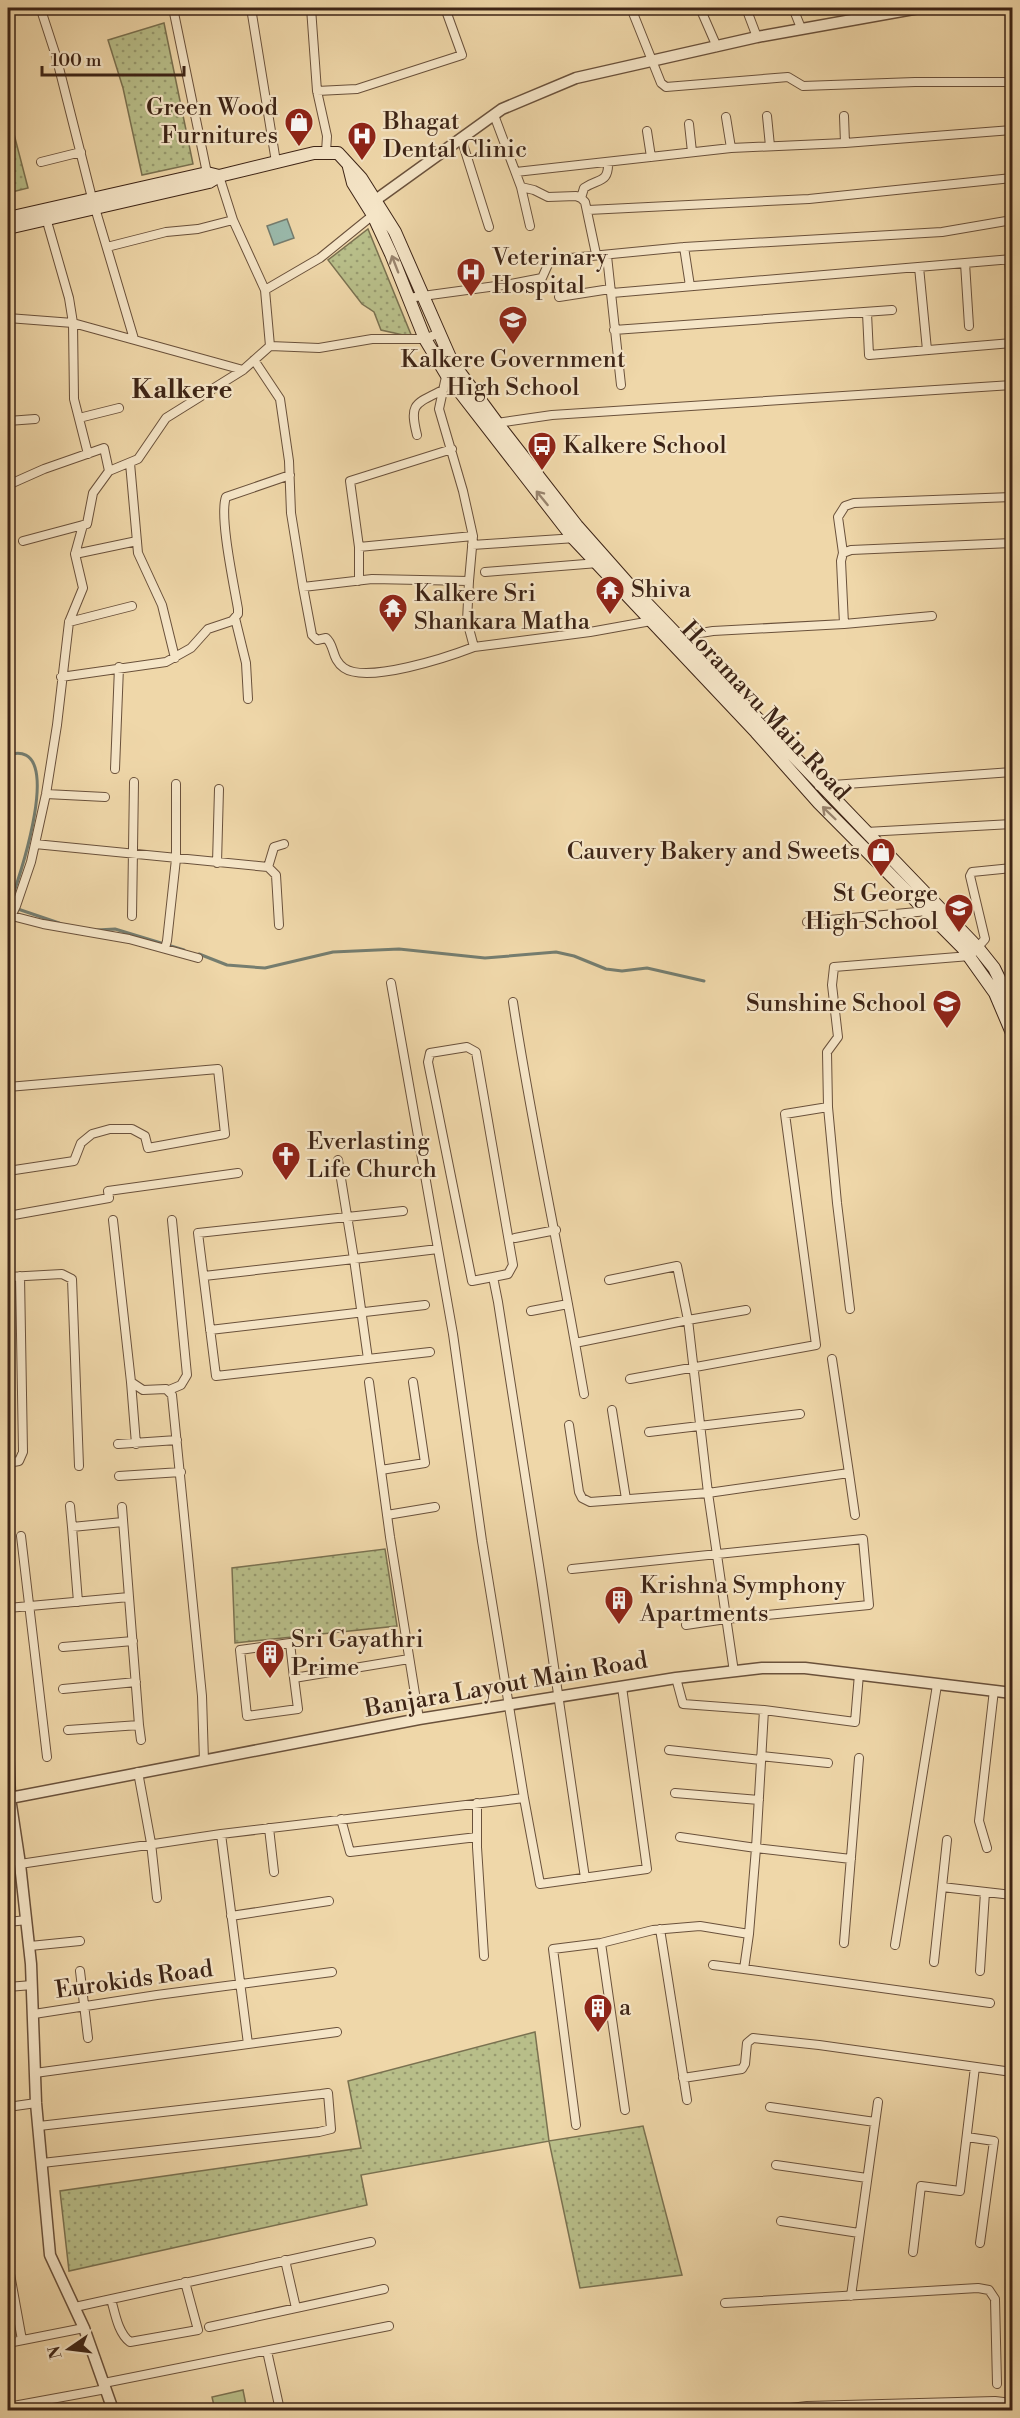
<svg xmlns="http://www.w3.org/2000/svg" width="1020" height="2418" font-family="'Libre Bodoni',serif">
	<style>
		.grass { fill: url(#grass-dots); stroke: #7a7150; stroke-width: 1.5 }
		.pitch { fill: #b8be89; stroke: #7a7150; stroke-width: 1.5 }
		.water { fill: #9ab9ab; stroke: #757d6f; stroke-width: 1.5 }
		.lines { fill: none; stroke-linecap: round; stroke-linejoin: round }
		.stream { stroke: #757d6f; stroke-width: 3 }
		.minor-casing { stroke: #6a513b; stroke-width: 10 }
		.tertiary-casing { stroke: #6a513b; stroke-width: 13 }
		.secondary-casing { stroke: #3d2416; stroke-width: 14 }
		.minor { stroke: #f5e5c7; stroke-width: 8 }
		.tertiary { stroke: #f5e5c7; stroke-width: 10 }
		.secondary { stroke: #f5e5c7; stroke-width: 12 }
		.oneway { stroke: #99846e }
		.labels { text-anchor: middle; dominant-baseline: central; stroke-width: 4.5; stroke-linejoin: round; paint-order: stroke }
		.poi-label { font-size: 24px; fill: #3d2416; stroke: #f5e5c7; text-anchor: start }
		.street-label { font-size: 24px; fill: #3d2416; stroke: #f5e5c7 }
		.neighbourhood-label { font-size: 26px; font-weight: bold; fill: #3d2416; stroke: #f5e5c7 }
	</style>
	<defs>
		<pattern id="grass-dots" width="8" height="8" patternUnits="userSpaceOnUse" patternTransform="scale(1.5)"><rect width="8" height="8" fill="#b8be89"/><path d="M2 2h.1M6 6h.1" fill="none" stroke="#979a6f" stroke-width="1.8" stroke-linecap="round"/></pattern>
	</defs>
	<rect width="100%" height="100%" fill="#efd7a9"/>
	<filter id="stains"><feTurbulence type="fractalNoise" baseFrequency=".00333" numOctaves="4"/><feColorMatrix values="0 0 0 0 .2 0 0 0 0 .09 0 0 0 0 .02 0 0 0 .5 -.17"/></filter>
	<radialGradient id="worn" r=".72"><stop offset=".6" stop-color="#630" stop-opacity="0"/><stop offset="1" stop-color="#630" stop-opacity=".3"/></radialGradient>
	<path class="grass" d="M164 23 193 164 142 175 123 88 108 40Z
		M8 111 28 188 8 193Z
		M368 229 412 337 381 330 374 312 362 304 328 260Z
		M385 1549 397 1626 235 1643 232 1568Z
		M535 2032 549 2141 643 2126 682 2275 580 2288 549 2141 361 2175 367 2205 69 2271 60 2191 361 2148 348 2081Z
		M1012 2408V2410H882Z"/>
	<path class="pitch" d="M243 2390 247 2410H215L212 2397Z"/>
	<path class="water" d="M287 219 294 238 274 245 267 226Z"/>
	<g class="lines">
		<path class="stream" d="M8 755C69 736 17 884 9 906L59 923
			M97 930 115 929 184 950
			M199 954 227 965 265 968 333 952 399 949 485 958 556 952 574 956 606 969 622 971 647 968 704 981"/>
		<g class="minor-casing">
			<path id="minor" d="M173 8 208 178
				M251 8 276 162
				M311 8 317 91 327 136 326 152
				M631 8 661 83 666 87 788 77 803 86 915 82H1012
				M700 8 717 47
				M746 8 757 37
				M793 8 801 28
				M42 13 56 56 92 198 134 339
				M317 91 357 89 462 55 445 8
				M494 115 521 187 534 190 548 197 576 196 581 198 585 202 596 254
				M767 116 770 146
				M844 116 845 143
				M726 117 731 148
				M689 124 692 152
				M647 131 651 157
				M461 138 489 227
				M41 162 81 152
				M516 172 731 148 845 143 1012 130
				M219 176 233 220 265 290
				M521 187 530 226
				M581 198 584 188C598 178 609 184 608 162
				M588 210 809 199 1012 178
				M46 218 69 298 73 323 74 399 88 454
				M107 247 166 232 198 229 233 220
				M684 247 690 286
				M607 256 621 385
				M1009 260 1012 292
				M965 263 969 326
				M919 267 927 350
				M612 293 1012 259
				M559 297 610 289
				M408 298 511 284 542 278 550 260 684 247 942 232 1012 220
				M867 313 869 355 1012 343
				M8 318 73 323 243 370
				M614 330 892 310
				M270 346 319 348 372 339H425L439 333
				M254 360 280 399 289 461 291 513 303 587 372 579 469 581 473 536 463 491 439 409 447 372
				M79 418 119 408
				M8 421 35 419
				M497 423 552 415 1012 385
				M417 435C409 403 415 404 443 390
				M130 463 138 553 162 605 175 658
				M8 485 44 469 104 448 109 471
				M23 541 83 525
				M472 545 576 538
				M359 547 473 536
				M843 553 838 517 845 506 854 503 1012 497
				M75 554 137 541
				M485 572 598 563
				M359 581V547L350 481 452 449
				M469 581 467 621 474 647 590 632 651 621
				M303 587 312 635 317 640 326 638C335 645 331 659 344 668 367 684 448 657 474 647
				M235 618 246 663 248 699
				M69 622 132 606
				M844 624 932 616
				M676 637 713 631 844 624 841 561 843 553 851 550 1012 543
				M61 677 166 662 191 648 208 629 232 621 238 614V609C234 585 219 516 226 497L290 475
				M115 769 119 667
				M819 786 1012 772
				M46 794 105 797
				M866 832 1012 824
				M35 844 268 867
				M217 863 219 789
				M268 867 276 875 279 925
				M268 867 274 847 284 844
				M8 915 43 924 129 939 198 958
				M8 916 12 914 16 906 31 862 46 794 57 725 69 622 83 588 75 554 83 525 87 524 93 493 109 471 138 459 166 418 243 370 270 346 265 290 320 258 373 215
				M132 916 134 782
				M807 922 928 911
				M165 948 167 941 176 859V784
				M513 1002C530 1116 555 1229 575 1343L688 1320 708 1493 734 1672
				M8 1087 218 1069 225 1134 148 1148 145 1136 132 1129H110L92 1134 81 1143 74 1161 8 1171
				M828 1107 827 1052 838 1037 832 985 834 967 970 956 985 939 970 876 972 872 1012 868
				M403 1211 198 1233 216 1376 430 1352
				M8 1216 109 1198 108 1191 238 1173
				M113 1220 131 1382 143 1390 166 1389 172 1395 202 1696 204 1761
				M515 1238 556 1230
				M204 1276 354 1259 338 1160
				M8 1277 62 1274 72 1279 79 1466
				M493 1277 508 1274 513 1265 476 1052 467 1047 430 1053 428 1062 472 1281 493 1277 498 1302 541 1578 585 1878
				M609 1280 677 1266 688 1320 746 1310
				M531 1311 568 1304
				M210 1330 425 1305
				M575 1343 584 1394
				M368 1359 354 1259 438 1249
				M630 1379 816 1345 785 1114 828 1107 837 1203 850 1309
				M131 1382 136 1444
				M369 1382 390 1537 419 1719
				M169 1390 181 1385 187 1375 172 1220
				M612 1410 626 1499
				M569 1425 579 1492 582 1498 590 1502 708 1493 849 1473 832 1359
				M649 1432 800 1414
				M118 1444 177 1440
				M8 1463 19 1461 23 1452 20 1276
				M381 1470 425 1463 413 1382
				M849 1473 855 1515
				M119 1476 181 1472
				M70 1506 72 1527
				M122 1507 129 1597
				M387 1515 435 1507
				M21 1536 47 1757
				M572 1569 863 1539 869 1605 726 1619 686 1625
				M78 1602 72 1527 123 1522
				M8 1608 129 1597 139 1725 68 1730
				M63 1647 133 1641
				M294 1678 290 1643 240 1650 247 1716 298 1709 294 1678 409 1659
				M676 1678 683 1704 764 1710 855 1722 859 1674
				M63 1689 136 1682
				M764 1710 756 1848 851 1859
				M139 1725 141 1740
				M669 1750 761 1760
				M761 1756 828 1763
				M138 1772 151 1843 157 1898
				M675 1793 759 1800
				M524 1798 540 1884 647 1869 622 1687
				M477 1803V1847L484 1956
				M341 1819 350 1852 477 1837
				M269 1828 274 1872
				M221 1834 248 2044
				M987 1848 979 1821 994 1690
				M20 1864 221 1834 524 1798 482 1541 453 1334 391 983
				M942 1887 1012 1895
				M231 1916 329 1901
				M8 1922 27 1920
				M660 1929 687 2100
				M749 1934 744 1969 990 2003
				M601 1943 625 2110
				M844 1943 859 1758
				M895 1945 937 1685
				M30 1946 80 1941
				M934 1962 947 1840
				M713 1965 744 1969
				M80 1971 88 2038
				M980 1971 985 1892
				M8 1987 32 1985
				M34 2014 157 1995 332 1972
				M35 2073 337 2032
				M683 2078 742 2069 745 2064 747 2043 753 2038 819 2045 1012 2072
				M8 2107 36 2103
				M770 2107 875 2122
				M576 2125 553 1949 601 1943 653 1930 700 1926 749 1934 756 1848 680 1837
				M39 2126 321 2094 328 2093 331 2129 319 2132 42 2163
				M967 2137 994 2141 980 2243
				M776 2165 867 2178
				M781 2221 859 2233
				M913 2252 921 2186 960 2191 975 2067
				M285 2260 296 2308
				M8 2263 22 2340
				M851 2296 878 2102
				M111 2299C115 2313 118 2333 130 2342L198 2330 185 2282
				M725 2303 978 2288 989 2290 995 2299 997 2384
				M75 2307 371 2242
				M209 2327 384 2289
				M8 2343 84 2328
				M267 2351 280 2410
				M104 2383 389 2326
				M8 2407 106 2389
				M774 2410 807 2406 995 2401 1012 2403"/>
		</g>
		<g class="tertiary-casing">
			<path id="tertiary" d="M370 204 502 109 576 78 757 37 919 8
				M8 1747 10 1798 20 1864 31 1964 36 2103 50 2255 84 2328 113 2410
				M10 1798 419 1719 676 1678 762 1668H805L1012 1693"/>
		</g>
		<g class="secondary-casing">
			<path id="secondary" d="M349 167 353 183 373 215 391 254 425 339 446 374 574 539 756 732 819 803 963 948 995 993 1012 1033
				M8 218 207 173 219 176
				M8 228 209 182 219 176 314 153H338L361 178 395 232 452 362 497 423 577 526 631 587 978 948 994 968 1012 1005"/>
		</g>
		<use href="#minor" class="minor"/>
		<use href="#tertiary" class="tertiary"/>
		<use href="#secondary" class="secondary"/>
	</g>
	<defs><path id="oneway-shaft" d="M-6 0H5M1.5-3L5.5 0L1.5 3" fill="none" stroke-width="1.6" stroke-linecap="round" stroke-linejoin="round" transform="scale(1.5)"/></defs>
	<g class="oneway">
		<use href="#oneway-shaft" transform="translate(395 264) rotate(-111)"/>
		<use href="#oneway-shaft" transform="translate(542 498) rotate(-129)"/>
		<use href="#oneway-shaft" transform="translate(829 813) rotate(-136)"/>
	</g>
	<defs>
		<g id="shop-pin" transform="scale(1.5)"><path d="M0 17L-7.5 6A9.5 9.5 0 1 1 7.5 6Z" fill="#8f2418" stroke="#f5e5c7"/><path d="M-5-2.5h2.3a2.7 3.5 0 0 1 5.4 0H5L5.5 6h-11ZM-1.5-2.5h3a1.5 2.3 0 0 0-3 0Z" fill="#fff"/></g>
		<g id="hospital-pin" transform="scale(1.5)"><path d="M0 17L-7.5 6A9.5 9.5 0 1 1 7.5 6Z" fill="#8f2418" stroke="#f5e5c7"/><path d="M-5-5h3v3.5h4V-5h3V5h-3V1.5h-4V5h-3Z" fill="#fff"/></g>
		<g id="school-pin" transform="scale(1.5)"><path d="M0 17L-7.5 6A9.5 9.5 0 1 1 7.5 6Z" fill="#8f2418" stroke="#f5e5c7"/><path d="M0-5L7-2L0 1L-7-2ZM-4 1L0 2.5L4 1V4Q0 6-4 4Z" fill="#fff"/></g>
		<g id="bus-pin" transform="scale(1.5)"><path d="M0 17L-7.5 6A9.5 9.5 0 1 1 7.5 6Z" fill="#8f2418" stroke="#f5e5c7"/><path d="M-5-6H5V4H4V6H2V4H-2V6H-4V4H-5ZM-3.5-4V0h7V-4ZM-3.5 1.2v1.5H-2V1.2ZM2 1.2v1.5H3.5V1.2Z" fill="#fff"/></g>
		<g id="temple-pin" transform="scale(1.5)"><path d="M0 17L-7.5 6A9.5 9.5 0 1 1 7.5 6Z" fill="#8f2418" stroke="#f5e5c7"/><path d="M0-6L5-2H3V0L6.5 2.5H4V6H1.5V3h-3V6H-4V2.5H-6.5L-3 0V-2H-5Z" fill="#fff"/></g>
		<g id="church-pin" transform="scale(1.5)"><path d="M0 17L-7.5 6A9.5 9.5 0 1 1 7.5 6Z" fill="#8f2418" stroke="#f5e5c7"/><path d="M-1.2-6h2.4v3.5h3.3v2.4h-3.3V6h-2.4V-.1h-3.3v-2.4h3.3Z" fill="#fff"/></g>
		<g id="building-pin" transform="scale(1.5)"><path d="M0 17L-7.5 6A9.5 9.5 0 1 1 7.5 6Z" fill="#8f2418" stroke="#f5e5c7"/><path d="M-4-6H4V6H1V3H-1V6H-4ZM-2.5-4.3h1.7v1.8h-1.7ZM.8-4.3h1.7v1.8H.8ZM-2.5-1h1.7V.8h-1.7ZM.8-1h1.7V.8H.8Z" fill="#fff"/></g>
	</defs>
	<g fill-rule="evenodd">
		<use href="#shop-pin" x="299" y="122"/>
		<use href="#hospital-pin" x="362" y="136"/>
		<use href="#hospital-pin" x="471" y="272"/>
		<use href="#school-pin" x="513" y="320"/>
		<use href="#bus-pin" x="542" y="446"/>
		<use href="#temple-pin" x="610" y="590"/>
		<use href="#temple-pin" x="393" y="608"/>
		<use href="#shop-pin" x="881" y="852"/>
		<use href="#school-pin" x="959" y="908"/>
		<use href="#school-pin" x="947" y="1004"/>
		<use href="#church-pin" x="286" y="1156"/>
		<use href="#building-pin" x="619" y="1600"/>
		<use href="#building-pin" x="270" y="1654"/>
		<use href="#building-pin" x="598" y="2008"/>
	</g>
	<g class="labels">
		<g class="poi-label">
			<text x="278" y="108" text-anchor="end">Green Wood<tspan x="278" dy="28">Furnitures</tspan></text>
			<text x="383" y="122">Bhagat<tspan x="383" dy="28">Dental Clinic</tspan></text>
			<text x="492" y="258">Veterinary<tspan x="492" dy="28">Hospital</tspan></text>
			<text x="513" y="360" text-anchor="middle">Kalkere Government<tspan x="513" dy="28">High School</tspan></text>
			<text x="563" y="446">Kalkere School</text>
			<text x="631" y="590">Shiva</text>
			<text x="414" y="594">Kalkere Sri<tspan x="414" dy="28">Shankara Matha</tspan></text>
			<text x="860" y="852" text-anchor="end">Cauvery Bakery and Sweets</text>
			<text x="938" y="894" text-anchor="end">St George<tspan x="938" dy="28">High School</tspan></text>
			<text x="926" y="1004" text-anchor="end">Sunshine School</text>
			<text x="307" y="1142">Everlasting<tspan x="307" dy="28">Life Church</tspan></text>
			<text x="640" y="1586">Krishna Symphony<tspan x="640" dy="28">Apartments</tspan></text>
			<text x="291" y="1640">Sri Gayathri<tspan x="291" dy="28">Prime</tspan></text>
			<text x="619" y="2008">a</text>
		</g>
		<g class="street-label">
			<text transform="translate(765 711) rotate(47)">Horamavu Main Road</text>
			<text transform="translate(506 1685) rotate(-10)">Banjara Layout Main Road</text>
			<text transform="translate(134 1980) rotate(-8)">Eurokids Road</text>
		</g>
		<g class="neighbourhood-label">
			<text x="182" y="390">Kalkere</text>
		</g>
	</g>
	<rect width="1020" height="2418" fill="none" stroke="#efd7a9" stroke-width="30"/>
	<rect x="9" y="9" width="1002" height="2400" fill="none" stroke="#3d2416" stroke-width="3"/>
	<rect x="15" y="15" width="990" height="2388" fill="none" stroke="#3d2416" stroke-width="1.5"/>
	<g transform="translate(69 2349) rotate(256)" stroke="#f5e5c7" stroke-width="4.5" paint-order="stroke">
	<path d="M0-4.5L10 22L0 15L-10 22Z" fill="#3d2416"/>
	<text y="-9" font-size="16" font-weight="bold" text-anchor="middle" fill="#3d2416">N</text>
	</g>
	<path d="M42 66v9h142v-9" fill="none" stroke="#3d2416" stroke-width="3"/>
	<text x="51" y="66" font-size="18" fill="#3d2416" stroke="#f5e5c7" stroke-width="4.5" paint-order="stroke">100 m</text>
	<rect width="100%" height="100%" filter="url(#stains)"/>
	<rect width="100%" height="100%" fill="url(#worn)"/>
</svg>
